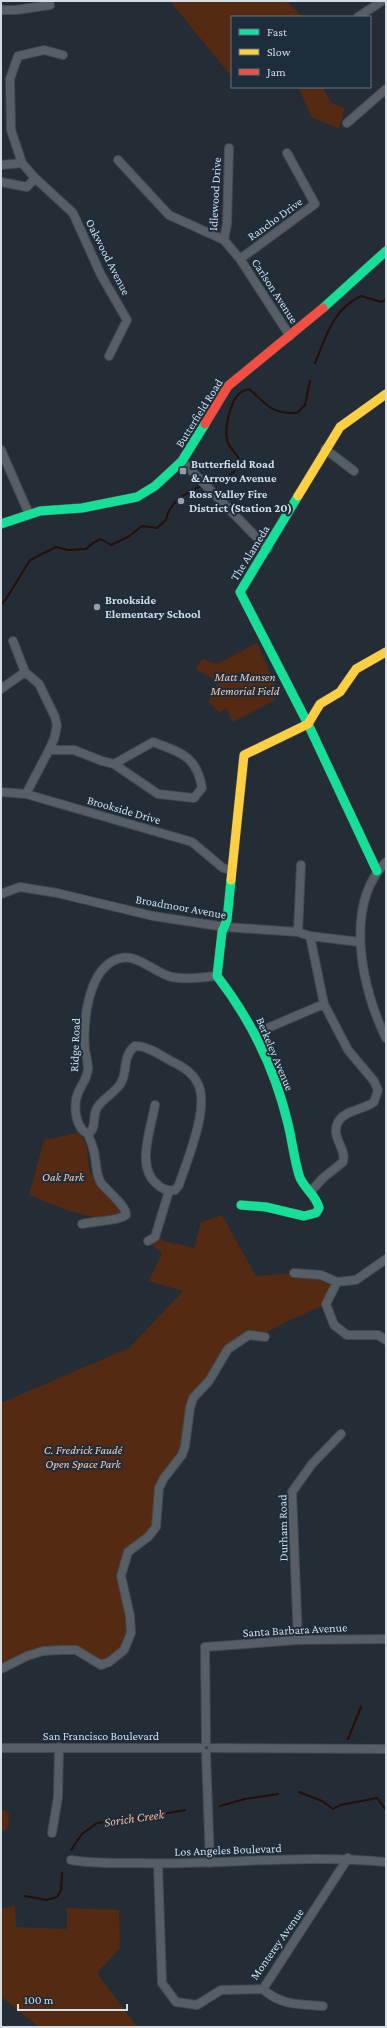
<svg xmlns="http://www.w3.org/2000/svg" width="387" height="2028" font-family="'Crimson Pro',serif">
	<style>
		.green { fill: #542a12 }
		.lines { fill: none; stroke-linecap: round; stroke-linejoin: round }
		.stream { stroke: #260f06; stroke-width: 2 }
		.street-casing { stroke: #414a50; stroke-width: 10 }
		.fast-casing { stroke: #414a50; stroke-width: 10 }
		.slow-casing { stroke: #414a50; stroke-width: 10 }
		.jam-casing { stroke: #414a50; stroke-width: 10 }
		.street { stroke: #575e65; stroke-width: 8 }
		.fast { stroke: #16e098; stroke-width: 9 }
		.slow { stroke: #ffcf43; stroke-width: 9 }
		.jam { stroke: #f24e42; stroke-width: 9 }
		.poi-dot { fill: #959fa8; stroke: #1d2d3c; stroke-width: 1.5 }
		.labels { text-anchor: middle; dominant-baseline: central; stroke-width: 4; stroke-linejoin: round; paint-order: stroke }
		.street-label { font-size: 12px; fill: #d2dde6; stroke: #1d2d3c }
		.poi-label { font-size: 12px; font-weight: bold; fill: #d2dde6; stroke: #1d2d3c; text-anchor: start }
		.park-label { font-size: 12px; font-style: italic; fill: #f7c9b2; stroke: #1d2d3c }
		.water-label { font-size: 13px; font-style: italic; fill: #f7b390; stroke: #1d2d3c }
	</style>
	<rect width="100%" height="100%" fill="#242d35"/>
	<path class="green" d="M170 1H286L303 17H232V77Z
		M298 87H323L331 103 345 108 339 129 312 117Z
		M257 643 278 691 273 701 233 722 226 708 219 713 214 706 208 703 218 682 196 669 202 659 217 664Z
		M77 1133C93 1143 84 1162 92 1176 98 1186 117 1203 126 1212 99 1228 56 1205 29 1195L44 1140Z
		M222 1215 256 1276 294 1273 329 1281C331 1288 324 1297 322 1306L290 1320 260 1336 238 1340 197 1394 185 1446 164 1478 156 1527 128 1552 121 1576 130 1616 124 1650 101 1665 76 1650 43 1651 1 1669V1403L129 1348 183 1291 149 1281 162 1253 152 1245 156 1239 194 1248 201 1222Z
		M1 1809 9 1813 8 1827 5 1830H1Z
		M15 1906 16 1927 67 1929V1908L119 1910 120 1948 97 1973 137 2027H39L1 1997V1909Z"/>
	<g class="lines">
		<path class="stream" d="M315 363C327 335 332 310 361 296L382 302 386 299
			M215 481C228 477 235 474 240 462 238 454 231 450 228 443 223 431 230 401 240 393 242 391 246 390 249 389 267 404 270 414 297 413L305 405 310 381
			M1 605 6 599 30 560 56 547 68 550 86 549 93 543 101 539 111 545 128 537 142 526 157 528 166 520C168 504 185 493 199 487
			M348 1739 361 1707
			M299 1792 322 1801 333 1809 340 1805 377 1798 386 1810
			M220 1806 245 1799 278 1794
			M71 1850 82 1834 97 1823 134 1819 185 1810
			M25 1896 47 1900 57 1897 61 1890 62 1873"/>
		<g class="street-casing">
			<path id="street" d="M1 10H16L50 5
				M358 17 382 1
				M347 123 386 89
				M229 148 227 224 224 240 240 259 290 336
				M118 160 169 215 224 240
				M22 163 11 130 10 79 18 56 44 50 63 55
				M1 165 22 163 35 178 73 213 101 275 127 320 109 356
				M1 182 27 187 35 178
				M240 259 315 204 287 153
				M325 449 354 471
				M1 450 29 514
				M182 461 268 549
				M13 641 25 672 39 684 55 717 57 726 54 739 49 750 26 794
				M1 689 25 672
				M153 742C180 752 197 756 202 788L194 798 158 794 114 764Z
				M49 750H74L102 761 114 764
				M1 792 26 794 192 842 223 868 231 870
				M386 862C343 905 362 990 386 1038
				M1 894 20 887 57 893 153 916 225 927 298 932 310 936 359 942
				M298 932 301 865
				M310 936 324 1004 348 1050 374 1081 378 1090 374 1102C363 1110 345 1110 338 1122 330 1137 347 1148 343 1162L323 1178 312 1190
				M256 1033 324 1004
				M88 1134C97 1128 92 1117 97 1108 103 1098 115 1093 121 1083 128 1071 122 1056 135 1046 148 1046 160 1055 171 1061 181 1066 191 1071 197 1082 211 1105 187 1160 179 1185L175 1190C168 1191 163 1190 158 1185 135 1168 151 1129 155 1105
				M88 1134C75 1128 73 1105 78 1093 81 1085 88 1078 88 1068 88 1062 86 1056 85 1050 83 1024 87 975 113 961 135 949 151 972 172 977 186 980 203 977 217 976
				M82 1224C93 1221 119 1221 126 1215 126 1205 107 1191 101 1183 95 1173 97 1163 94 1152 93 1146 90 1140 88 1134
				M148 1241 155 1237 169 1191
				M294 1273 321 1275 337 1282
				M337 1282 326 1304 334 1325 347 1335H378L386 1340
				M337 1282 356 1280 386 1259
				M298 1640 292 1492 312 1464 341 1434
				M1 1669 27 1656 43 1651 61 1650H76L101 1665 109 1662 124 1650 131 1633 130 1616 121 1576 128 1552 148 1537 156 1527 159 1488 164 1478 182 1455 185 1446 190 1408 193 1398 209 1381 228 1349 249 1335 265 1337
				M206 1742 205 1647 298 1640 386 1639
				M1 1748H201
				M212 1748 386 1749
				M206 1753 210 1863
				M52 1833 58 1797 59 1747
				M71 1860C94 1864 117 1863 140 1863 222 1865 304 1854 386 1862
				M158 1864 162 1983 176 2002 197 2005 221 1990 263 1989
				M263 1989 348 1858
				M263 1989C281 2006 300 2004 323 2006"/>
		</g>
		<g class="fast-casing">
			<path id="fast" d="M323 308 386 251
				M298 496 240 592 308 724 377 871
				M1 524 40 511 82 508 137 497 155 486 182 461 205 424
				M231 880 227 920 222 932 217 976C251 1020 275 1069 288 1124 292 1140 294 1158 299 1175 302 1187 316 1194 319 1208L316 1213 304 1216 266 1207 241 1205"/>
		</g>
		<g class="slow-casing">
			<path id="slow" d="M298 496 340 427 386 394
				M231 880 244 755 308 724 320 704 340 692 356 669 386 652"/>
		</g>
		<g class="jam-casing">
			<path id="jam" d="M205 424 228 386 323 308"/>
		</g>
		<use href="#street" class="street"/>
		<use href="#fast" class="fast"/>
		<use href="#slow" class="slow"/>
		<use href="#jam" class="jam"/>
	</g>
	<g class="poi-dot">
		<rect x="179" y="467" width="8" height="8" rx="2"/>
		<circle cx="181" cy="501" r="4"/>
		<circle cx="97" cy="607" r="4"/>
	</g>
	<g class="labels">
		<g class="street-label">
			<text transform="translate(215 194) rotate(-87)">Idlewood Drive</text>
			<text transform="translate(275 219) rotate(-36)">Rancho Drive</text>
			<text transform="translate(108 257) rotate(63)">Oakwood Avenue</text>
			<text transform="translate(275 291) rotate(57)">Carlson Avenue</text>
			<text transform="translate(199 413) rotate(-58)">Butterfield Road</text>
			<text transform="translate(250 553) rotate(-58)">The Alameda</text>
			<text transform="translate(124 810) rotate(16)">Brookside Drive</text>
			<text transform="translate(181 907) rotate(10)">Broadmoor Avenue</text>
			<text transform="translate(75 1045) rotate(-88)">Ridge Road</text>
			<text transform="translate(275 1054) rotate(67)">Berkeley Avenue</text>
			<text transform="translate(283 1528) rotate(-91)">Durham Road</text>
			<text transform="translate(295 1630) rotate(-3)">Santa Barbara Avenue</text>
			<text x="101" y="1736">San Francisco Boulevard</text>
			<text transform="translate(228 1850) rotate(-2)">Los Angeles Boulevard</text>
			<text transform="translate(277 1944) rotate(-55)">Monterey Avenue</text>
		</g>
		<g class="poi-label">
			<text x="191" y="464">Butterfield Road<tspan x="191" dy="14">&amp; Arroyo Avenue</tspan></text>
			<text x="189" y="494">Ross Valley Fire<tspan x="189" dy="14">District (Station 20)</tspan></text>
			<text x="105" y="600">Brookside<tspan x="105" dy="14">Elementary School</tspan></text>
		</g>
		<g class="park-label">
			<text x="245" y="677">Matt Mansen<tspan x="245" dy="14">Memorial Field</tspan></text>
			<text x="63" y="1177">Oak Park</text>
			<text x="83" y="1450">C. Fredrick Faudé<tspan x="83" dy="14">Open Space Park</tspan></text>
		</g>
		<g class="water-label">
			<text transform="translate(134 1818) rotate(-8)">Sorich Creek</text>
		</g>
	</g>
	<rect width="387" height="2028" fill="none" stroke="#d2dde6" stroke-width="4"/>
	<rect x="231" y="16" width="140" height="72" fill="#1d2d3c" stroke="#657380"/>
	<rect x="239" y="29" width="20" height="6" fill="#16e098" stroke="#657380"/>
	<text x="267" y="36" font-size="12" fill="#d2dde6">Fast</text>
	<rect x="239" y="49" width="20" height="6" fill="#ffcf43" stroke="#657380"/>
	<text x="267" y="56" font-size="12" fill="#d2dde6">Slow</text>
	<rect x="239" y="69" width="20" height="6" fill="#f24e42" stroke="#657380"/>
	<text x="267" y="76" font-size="12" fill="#d2dde6">Jam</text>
	<path d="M18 2004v6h109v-6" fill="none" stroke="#d2dde6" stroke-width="2"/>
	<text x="24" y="2004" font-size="12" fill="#d2dde6" stroke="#1d2d3c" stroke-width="3" paint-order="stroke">100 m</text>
</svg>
